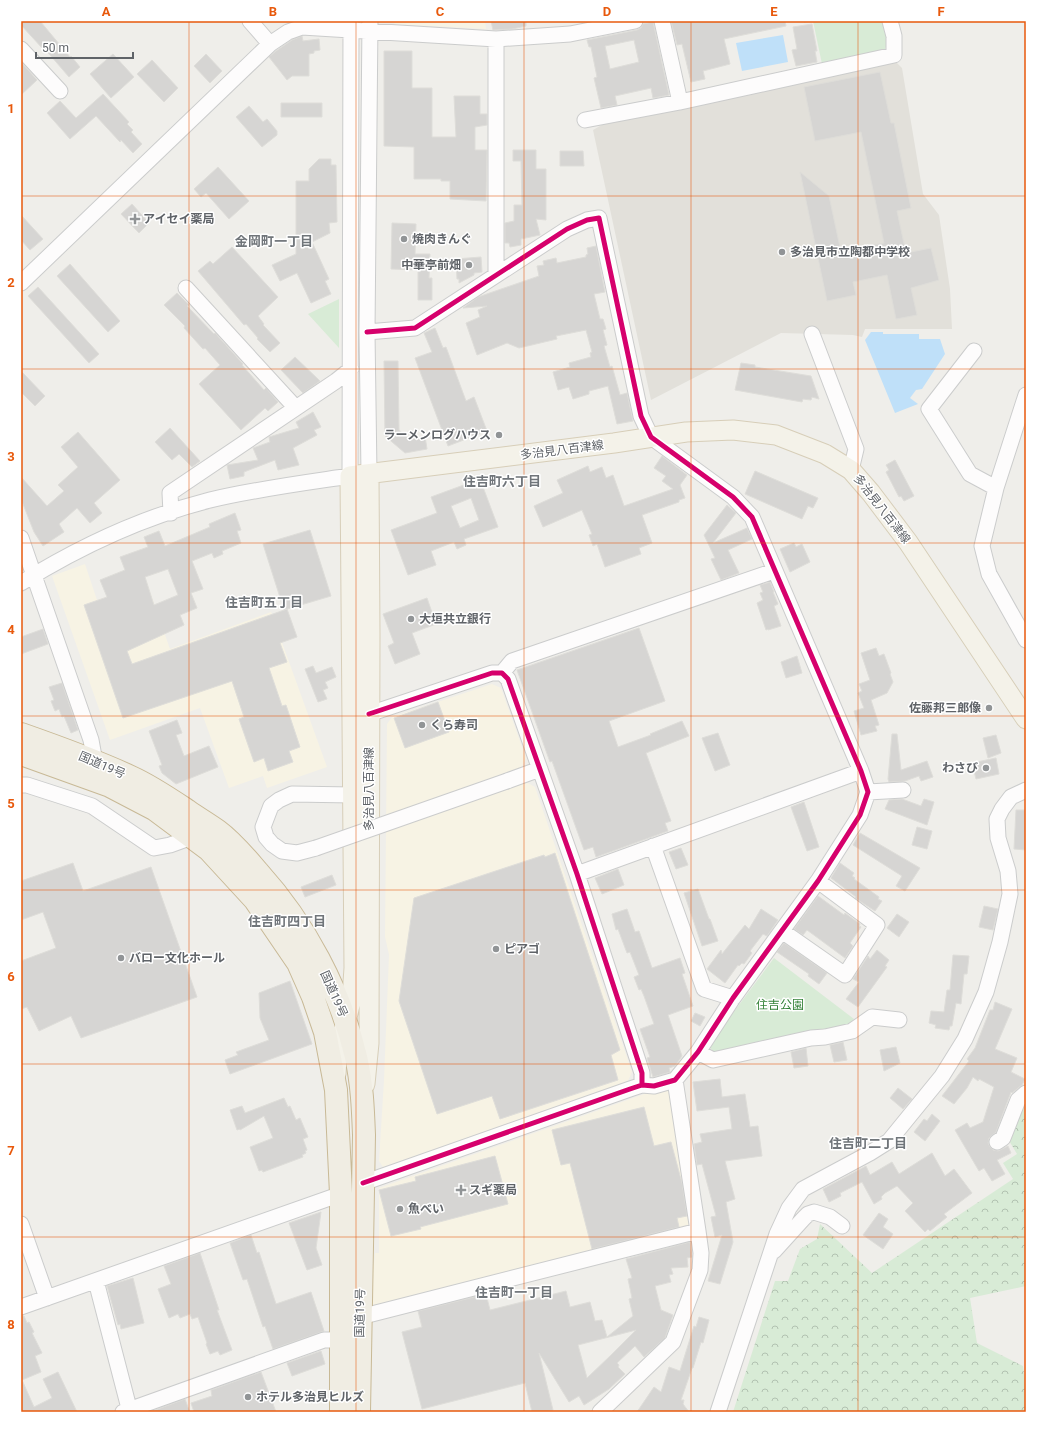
<svg xmlns="http://www.w3.org/2000/svg" width="1047" height="1433" font-family="Roboto,'Noto Sans JP',sans-serif">
	<style>
		.commercial { fill: #f7f3e4 }
		.education { fill: #e2e0da }
		.green { fill: #d8ebd6 }
		.forest { fill: url(#forest-crowns) }
		.water { fill: #bfe0f9 }
		.building { fill: #d6d5d3; stroke: #deddd9; fill-rule: evenodd }
		.lines { fill: none; stroke-linecap: round; stroke-linejoin: round }
		.minor-casing { stroke: #cbcccc; stroke-width: 17 }
		.major-casing { stroke: #d7ceb8; stroke-width: 21 }
		.highway-casing { stroke: #c8b996; stroke-width: 24 }
		.minor { stroke: #fdfcfc; stroke-width: 15 }
		.major { stroke: #f4f2e9; stroke-width: 19 }
		.highway { stroke: #f0ede3; stroke-width: 22 }
		.minor-bridge-casing { stroke: #cbcccc; stroke-width: 17; stroke-linecap: butt }
		.minor-bridge { stroke: #fdfcfc; stroke-width: 15 }
		.cycleway-casing { stroke: #fff; stroke-width: 8 }
		.cycleway { stroke: #d6006c; stroke-width: 5 }
		.grid { fill: none; stroke: #e8590c; stroke-width: 1; stroke-opacity: 0.55 }
		.poi-dot { fill: #919496; stroke: #fff; stroke-width: 1.5 }
		.labels { text-anchor: middle; dominant-baseline: central; stroke-width: 3; stroke-linejoin: round; paint-order: stroke }
		.poi-label { font-size: 12px; font-weight: bold; fill: #5f6368; stroke: #fff; text-anchor: start }
		.street-label { font-size: 12px; fill: #5f6368; stroke: #fff }
		.park-label { font-size: 12px; fill: #348238; stroke: #fff }
		.neighbourhood-label { font-size: 13px; font-weight: bold; fill: #70757a; stroke: #fff }
		.neatline { fill: none; stroke: #e8590c; stroke-width: 1.5 }
		.grid-label { font-size: 13px; text-anchor: middle; font-weight: bold; fill: #e8590c }
	</style>
	<defs>
		<pattern id="forest-crowns" width="20" height="18" patternUnits="userSpaceOnUse"><rect width="20" height="18" fill="#d8ebd6"/><path d="M2 6a3 3 0 1 1 6 0M12 15a3 3 0 1 1 6 0" fill="none" stroke="#b2c2b1"/></pattern>
	</defs>
	<rect width="100%" height="100%" fill="#efeeea"/>
	<path class="commercial" d="M391 21H485L486 29 395 24Z
		M85 564 97 600 147 583 170 649 271 612 327 767 267 788 263 776 229 788 200 708 110 740 52 576Z
		M492 684 501 688 526 758 522 767 526 782 535 787 632 1072 628 1081 383 1167 379 1161 384 1080 389 955 385 937 387 724 392 717Z
		M667 1086 671 1090 693 1228 373 1310V1265L374 1264 375 1253H379V1188Z"/>
	<path class="education" d="M895 61 902 68 923 194 939 215 950 289 952 329H865L862 337 853 335 781 333 651 400 593 130 607 122Z"/>
	<path class="green" d="M804 21H884L888 39 885 50 822 64 813 21 804 23Z
		M339 299V348L308 314Z
		M774 958 854 1019 848 1025 825 1033 816 1030 714 1054 709 1045Z"/>
	<path class="forest" d="M1026 1099V1286L970 1298 977 1343 1023 1366 1026 1388V1412H733L775 1281H788L800 1249 817 1239 820 1224 872 1273 1013 1179 1003 1163 1017 1154 1008 1139Z"/>
	<path class="water" d="M783 35 788 62 742 71 736 43Z
		M871 332H883V334H919V339H940L945 354 922 389 916 390 910 398 918 404 895 413 865 340Z"/>
	<path class="building" d="M21 21H40L70 57 71 56 80 67 69 77 44 48 43 49 21 25Z
		M491 21H526V26L512 29 493 30Z
		M671 21H785L786 26 724 39 730 64 703 71 705 79 691 82 682 44 677 45Z
		M653 22 669 95 653 98 651 88 615 96 617 105 601 108 594 78 597 77 591 47H589L587 40 637 30 641 28 643 24ZM634 40 639 62 610 69 605 46Z
		M812 24 817 51H815L817 62 796 66 792 50 797 49 793 27Z
		M302 36 303 41 319 39 320 50 314 51V53L309 54V76H292L287 80 269 57 276 51 292 40Z
		M384 51H412V88H432V137H456L454 96H480V114H487V125L475 127V150H487L486 201 450 199V181H441V179H414V147L384 146Z
		M113 54 134 77 111 98 90 74Z
		M206 54 222 71 210 83 194 66Z
		M152 60 178 88 164 102 137 74Z
		M21 62 37 80 21 95Z
		M880 72 891 123H894L911 208 897 211 906 253 931 248 939 280 911 288 917 315 896 319 887 275 853 282 856 295 827 301 800 172 829 196 841 252 884 243 861 132 815 141 804 87Z
		M103 94 129 122 127 124 133 130 131 132 142 144 133 153 121 140 120 142 96 116 70 139 47 113 60 101 76 118Z
		M281 103H322V117H281Z
		M249 106 263 122 267 119 277 131V135L262 147 236 117Z
		M513 150H536V169H546V220L536 219 540 235 521 239V245L510 247 509 243H505V223L514 221V205H522L521 161H513Z
		M560 151H583L584 166H560Z
		M319 159H331V165H336L337 222 329 223 330 233 312 242 329 279 325 281 331 294 311 303 297 273 280 281 272 265 296 254V181H309V169Z
		M218 167 249 201 229 219 206 193 201 197 194 189Z
		M132 204 149 223 139 233 121 214Z
		M21 215 43 239 30 250 21 240Z
		M392 223 416 224 415 254H430L429 278H432V300H418V270L391 269Z
		M596 246 605 292 594 294 600 319H603L606 329 603 330 607 345 604 346 610 367 612 366 620 395 627 393 633 421 617 424 608 386 589 391V394L573 399 569 387 558 390 553 372 570 367 569 363 591 357 590 353 592 352 586 330 556 336 557 339 519 348 507 343 477 355 466 323 480 317 478 310 487 306 463 308 478 297 539 276 537 266 544 265 543 261 556 258 557 263 586 257V255L588 254 587 248Z
		M232 247 278 297 258 316 264 324 263 325 280 343 270 352 257 339 258 338 246 324 244 325 198 271 210 261 213 264Z
		M481 257 482 272 474 273V275L459 283V279H457L456 259Z
		M70 264 120 321 108 332 57 276Z
		M38 287 99 354 89 363 28 296Z
		M177 293 189 305 187 306 214 334 215 333 243 364 242 365 264 390 266 388 278 402 268 411 265 408 241 430 199 384 220 365 205 348 203 349 184 328 185 326 164 305Z
		M435 328 443 348 446 347 466 401 474 397 487 431 448 446 415 358 432 352 424 333Z
		M295 357 320 381 303 393 281 370Z
		M384 361H398L399 430 409 439 425 436 427 449 405 453 385 436Z
		M741 363 755 365V367L811 376 819 399 812 397 811 400 803 399 802 402 735 390Z
		M21 371 45 396 35 406 21 392Z
		M313 412 321 427 314 430 317 435 293 448 299 465 278 470 275 460 244 472V476L230 479 227 465 258 460 253 448 270 442 269 437 299 428 296 422Z
		M170 428 200 461 192 467 179 454 172 460 155 442Z
		M78 432 120 480 94 503 102 513 90 523 77 508 59 524 64 532 43 546 34 532 21 499V477L47 506 64 491 58 485 78 467 61 447Z
		M662 456 687 475 680 485 685 498 679 500V502L642 515 652 543 639 548 641 554 605 567 597 544 593 546 589 535 592 534 582 510 543 527 534 506 563 493 557 480 588 466 590 472 602 467 606 478 613 475 624 506 673 489 662 481 666 476 654 468Z
		M895 460 914 496 904 501 901 496 899 497 886 472 889 470 886 465Z
		M755 471 818 498 813 508 808 506 802 519 745 494Z
		M480 479 498 527 464 539 466 545 457 549 454 542 431 551 436 565 408 575 391 530 437 513 431 497ZM471 498 479 520 460 528 451 506Z
		M727 505 736 513 713 543 747 528 752 539 728 550 739 573 721 580 711 559 715 558 704 535Z
		M235 513 241 530 237 531 241 543 222 551 223 554 214 558 212 553 192 561 203 589 191 593 197 608 180 615 184 625 127 651 132 664 287 609 297 637 280 643 287 662 269 668 282 706 286 705 300 747 289 751 293 762 268 771 264 758 254 762 239 719 244 717 232 681 123 718 84 605 107 597 100 580 125 570 120 557 148 547 144 537 159 531 165 546 210 527 209 524ZM168 569 178 595 154 605 145 577Z
		M310 530 331 596 284 610 263 544Z
		M794 543 796 547 802 544 810 562 790 572 780 549Z
		M770 582 774 592H773L778 604 774 606 781 626 768 630V629L766 630 757 603 763 600 760 593 763 592 760 585Z
		M427 598 436 624 412 633 420 654 395 664 388 646 394 643 383 614Z
		M639 628 665 701 609 721 618 747 651 735 650 734 682 721 689 736 646 753 671 821 665 823 668 831 596 857 593 847 584 850 552 761 550 762 517 670Z
		M43 629 48 644 21 654V637Z
		M876 648 879 656 884 654 891 673 890 674 893 682 887 693 871 700 879 725 875 726 877 731 861 735 854 711 864 708 858 693 862 691 859 684 870 680 861 653Z
		M797 656 802 673 786 678 781 662Z
		M313 666 316 673 332 667 336 677 325 682 328 688 323 690 327 699 318 702 305 669Z
		M62 683 78 730 71 733 64 716 62 717 59 709 55 711 51 701 54 700 49 687Z
		M438 702 449 732 405 748 394 718Z
		M177 720 182 733 176 735 184 756 209 746 218 767 176 784 162 773 159 766 162 765 149 731Z
		M718 733 730 765 715 771 702 738Z
		M892 734H897L901 770 927 761 933 777 921 781 919 776 905 781 889 782 888 779Z
		M996 735 1001 753 988 758 983 738Z
		M996 758 999 774 976 779 972 763Z
		M902 799 921 806 924 799 934 802 927 825 885 809 889 800Z
		M804 802 819 847 807 851 791 807Z
		M1016 810H1026V850L1014 849Z
		M917 827 932 831 927 849 912 845Z
		M860 833 920 868 905 891 896 886 902 876 853 845Z
		M681 848 688 865 676 869 669 852Z
		M555 853 620 1050 611 1055 618 1080 500 1119 492 1096 437 1114 399 1001 414 898 544 855 545 857Z
		M73 863 83 891 151 867 197 997 81 1038 71 1016 39 1031 27 1007 21 1009V961L56 948 43 912 21 920V881Z
		M840 863 854 873 852 876 855 878 854 879 879 897 878 899 882 901 875 911 855 898 856 897 831 878Z
		M618 869 624 885 602 894 595 878Z
		M332 875 336 885 305 897 301 887Z
		M698 889 709 919H710L718 941 702 946 684 893Z
		M818 896 844 915 845 913 860 924 859 926 861 927 850 943 853 946 845 958 807 930 803 935 794 929Z
		M984 906 998 909 993 930 979 927Z
		M627 909 635 932 639 931 652 968 680 958 685 973 682 974 693 1006 668 1015 682 1056 675 1066 669 1068 670 1072 653 1077 647 1058 650 1057 640 1029 654 1024 644 996 641 989 639 990 634 977 639 975 630 952 627 953 618 929 616 930 612 914Z
		M761 909 778 920 767 936 763 934 750 951 752 953 744 964 742 963 739 966 738 965 725 983 707 969 721 950 722 954 745 925 749 929Z
		M897 914 909 922 899 937 887 928Z
		M784 943 827 973 819 984 808 976 809 974 777 952Z
		M877 950 889 960 885 966 887 967 858 1007 846 999 859 982 853 979 868 956 870 959Z
		M953 955 969 956 967 974H964L961 1004 956 1003 952 1026H950L949 1030 935 1028 936 1025 929 1023 931 1011 944 1012 947 990H950Z
		M290 981 312 1044 230 1074 225 1060 238 1055 236 1052 269 1040 260 1018 259 993Z
		M995 1002 1012 1009 995 1049 1017 1058 1011 1072 1025 1079 1022 1085 1012 1093 1011 1092 996 1132 989 1138 988 1143 990 1147 993 1150 998 1151 1008 1146 1011 1153 997 1160 1005 1174 992 1181 984 1168 979 1171 955 1130 967 1123 970 1128 983 1122 994 1087 979 1079 978 1081 973 1077 967 1088 954 1104 942 1096 969 1061 967 1059 975 1048 990 1010H993Z
		M695 1013 705 1017 700 1026 691 1021Z
		M843 1042 847 1060 834 1062 830 1045Z
		M896 1047 900 1063 884 1071 880 1050Z
		M806 1048 808 1066 794 1068 791 1052Z
		M720 1079 722 1097 745 1094 750 1127 758 1126 762 1156 725 1161 735 1199 726 1202 733 1242 720 1284 708 1281 722 1235 715 1237 711 1217 716 1216 702 1164 697 1165 694 1144 702 1142 700 1134 732 1129 729 1107 697 1111 693 1082Z
		M898 1088 912 1099 903 1109 890 1098Z
		M284 1098 288 1107 290 1106 296 1120 300 1118 308 1137 303 1139 307 1150 305 1151 306 1153 302 1155 303 1157 263 1172 262 1170 259 1171 250 1147 273 1138 264 1116 240 1130V1129L237 1130 230 1110 242 1106 245 1113Z
		M644 1107 654 1146 671 1142 682 1183 687 1216 677 1218 679 1227 592 1249 570 1163 561 1165 552 1130Z
		M932 1114 940 1121 925 1141 914 1132 924 1119 927 1121Z
		M932 1153 945 1176 954 1169 972 1193 944 1214 947 1217 930 1231 928 1229 925 1232 905 1211 913 1203 897 1186 885 1193 881 1197 882 1199 874 1204 862 1182 840 1193 841 1196 829 1202 823 1189 866 1166 870 1175 892 1162 899 1174Z
		M495 1156 508 1204 420 1227 421 1229 391 1236 379 1190 416 1181 415 1177Z
		M321 1212 316 1248 322 1265 307 1270 289 1223Z
		M879 1213 888 1219 883 1227 893 1234 883 1249 863 1235Z
		M251 1235 257 1253 259 1252 276 1304 311 1292 324 1331 273 1349 265 1326 263 1327 247 1279 243 1280 230 1243Z
		M690 1242 692 1257 687 1258 688 1267 671 1268 673 1274 669 1275 671 1282 655 1286 661 1310 673 1315 665 1338 644 1357 635 1346 617 1363 619 1365 618 1367 625 1374 609 1389 584 1405 579 1396 569 1402 539 1353 553 1410 544 1412H532L525 1383 422 1409 402 1332 422 1327 418 1311 486 1294 490 1310 566 1291 570 1307 590 1302 595 1321 602 1320 607 1337 633 1316 629 1299 632 1298 628 1279 632 1278 626 1259ZM636 1330 610 1356 587 1378 578 1345Z
		M200 1253 219 1310H217L232 1350 220 1355 218 1351 210 1354 206 1344 207 1343 198 1317 192 1319 190 1314 180 1318 178 1314 169 1318 158 1289 171 1284 164 1266Z
		M133 1278 144 1323 121 1329 120 1324 118 1325 107 1286Z
		M21 1316H24L27 1323 29 1322 34 1332 32 1333 42 1353 35 1356 41 1372 22 1380 34 1407 52 1398 43 1379 58 1372 77 1412H21Z
		M699 1317 709 1320 703 1343 701 1342 693 1368H692L681 1400H684L683 1404 689 1412H637L654 1387 661 1392 669 1367 680 1371 694 1326 696 1327Z
		M321 1351 325 1364 292 1376 287 1363Z
		M261 1372 276 1412H194L191 1403 212 1396 211 1390Z
		M185 1399 189 1410 183 1412H150Z"/>
	<g class="lines">
		<g class="minor-casing">
			<path id="minor" d="M250 21 270 44
				M662 21 680 102
				M21 49 60 91
				M585 120 680 102 894 55V36L890 21
				M496 275V39
				M21 283 270 44 288 32 302 27 496 39 570 34 635 21
				M186 288 295 407
				M367 332 415 328 567 229 587 220 599 218 641 416 651 437 733 497 752 517 861 771 868 792 860 815 818 881 733 998 698 1052 675 1080 654 1086 642 1085
				M812 334 856 449 851 470
				M974 351 929 409 970 474 996 488
				M1026 395 996 488 982 546 989 574 1026 640
				M369 474 367 332 370 21
				M171 513 170 493 336 381 351 369
				M21 538 91 740 95 762
				M21 583C79 547 143 517 210 500 256 489 303 483 350 476L351 21
				M502 673 512 661 774 571
				M507 781 540 769
				M21 785H27L92 806 154 848 170 845 192 837
				M868 792 903 790
				M653 846 704 989 733 998
				M316 848 297 853 282 851 272 844 266 837 263 827 271 806 279 800 292 794 353 795
				M577 874 861 771
				M782 931 845 975 877 925 818 881
				M698 1052 713 1060 811 1038 825 1037 852 1031 872 1017 899 1020
				M997 1142 1003 1138 1018 1100 1026 1093
				M363 1183 630 1089 642 1085V1073L577 874 508 679 502 673H492L369 714
				M21 1224 47 1298
				M774 1251 803 1219 808 1214 814 1212 830 1217 842 1226
				M96 1281 130 1412
				M21 1307 341 1194
				M360 1317 698 1231
				M123 1412 324 1340H330L342 1336
				M600 1412 673 1342 700 1270 701 1253 698 1231 675 1080
				M718 1412 777 1234 789 1208 803 1189 870 1153 889 1141 942 1076 965 1039 986 992 1000 942 1010 894 1008 871 998 838 997 819 1002 809 1011 797 1026 790"/>
		</g>
		<g class="major-casing">
			<path id="major" d="M336 1074 337 1058 352 997 354 968 350 476 614 443 686 432 733 430 776 435 825 454 851 470 871 493 908 542 1026 719
				M365 1084 369 1043 370 634 369 474"/>
		</g>
		<g class="highway-casing">
			<path id="highway" d="M21 734C58 747 95 760 131 777 151 786 170 799 188 811 198 818 208 824 218 831 233 842 246 858 258 872 305 924 340 990 356 1057 362 1083 363 1109 364 1135L359 1412
				M21 754 110 786 154 809 209 850 255 900 298 963 313 997 325 1032 336 1090 341 1194V1412"/>
		</g>
		<use href="#minor" class="minor"/>
		<use href="#major" class="major"/>
		<use href="#highway" class="highway"/>
		<g class="minor-bridge-casing">
			<path id="minor-bridge" d="M316 848 507 781"/>
		</g>
		<use href="#minor-bridge" class="minor-bridge"/>
		<g class="cycleway-casing">
			<path id="cycleway" d="M367 332 415 328 567 229 587 220 599 218 641 416 651 437 733 497 752 517 861 771 868 792 860 815 818 881 733 998 698 1052 675 1080 654 1086 642 1085
				M363 1183 630 1089 642 1085V1073L577 874 508 679 502 673H492L369 714"/>
		</g>
		<use href="#cycleway" class="cycleway"/>
	</g>
	<path class="grid" d="M189 21V1412M356 21V1412M524 21V1412M691 21V1412M858 21V1412M21 196H1026M21 369H1026M21 543H1026M21 716H1026M21 890H1026M21 1064H1026M21 1237H1026"/>
	<g class="poi-dot">
		<path d="M133 213h4v4h4v4h-4v4h-4v-4h-4v-4h4z"/>
		<circle cx="404" cy="239" r="4"/>
		<circle cx="782" cy="252" r="4"/>
		<circle cx="469" cy="265" r="4"/>
		<circle cx="499" cy="435" r="4"/>
		<circle cx="411" cy="619" r="4"/>
		<circle cx="989" cy="708" r="4"/>
		<circle cx="422" cy="725" r="4"/>
		<circle cx="986" cy="768" r="4"/>
		<circle cx="496" cy="949" r="4"/>
		<circle cx="121" cy="958" r="4"/>
		<path d="M459 1184h4v4h4v4h-4v4h-4v-4h-4v-4h4z"/>
		<circle cx="400" cy="1209" r="4"/>
		<circle cx="248" cy="1397" r="4"/>
	</g>
	<g class="labels">
		<g class="poi-label">
			<text x="143" y="219">アイセイ薬局</text>
			<text x="412" y="239">焼肉きんぐ</text>
			<text x="790" y="252">多治見市立陶都中学校</text>
			<text x="461" y="265" text-anchor="end">中華亭前畑</text>
			<text x="491" y="435" text-anchor="end">ラーメンログハウス</text>
			<text x="419" y="619">大垣共立銀行</text>
			<text x="981" y="708" text-anchor="end">佐藤邦三郎像</text>
			<text x="430" y="725">くら寿司</text>
			<text x="978" y="768" text-anchor="end">わさび</text>
			<text x="504" y="949">ピアゴ</text>
			<text x="129" y="958">バロー文化ホール</text>
			<text x="469" y="1190">スギ薬局</text>
			<text x="408" y="1209">魚べい</text>
			<text x="256" y="1397">ホテル多治見ヒルズ</text>
		</g>
		<g class="street-label">
			<text transform="translate(562 450) rotate(-7)">多治見八百津線</text>
			<text transform="translate(882 509) rotate(52)">多治見八百津線</text>
			<text transform="translate(102 765) rotate(23)">国道19号</text>
			<text transform="translate(369 789) rotate(-90)">多治見八百津線</text>
			<text transform="translate(334 994) rotate(66)">国道19号</text>
			<text transform="translate(360 1313) rotate(-89)">国道19号</text>
		</g>
		<g class="park-label">
			<text x="780" y="1005">住吉公園</text>
		</g>
		<g class="neighbourhood-label">
			<text x="274" y="241">金岡町一丁目</text>
			<text x="502" y="481">住吉町六丁目</text>
			<text x="264" y="602">住吉町五丁目</text>
			<text x="287" y="921">住吉町四丁目</text>
			<text x="868" y="1143">住吉町二丁目</text>
			<text x="514" y="1292">住吉町一丁目</text>
		</g>
	</g>
	<rect width="1047" height="1433" fill="none" stroke="#ffffff" stroke-width="44"/>
	<path d="M36 52v6h97v-6" fill="none" stroke="#5f6368" stroke-width="2"/>
	<text x="42" y="52" font-size="12" fill="#5f6368" stroke="#ffffff" stroke-width="3" paint-order="stroke">50 m</text>
	<rect x="22" y="22" width="1003" height="1389" class="neatline"/>
	<g class="grid-label">
		<text x="106" y="16">A</text>
		<text x="273" y="16">B</text>
		<text x="440" y="16">C</text>
		<text x="607" y="16">D</text>
		<text x="774" y="16">E</text>
		<text x="941" y="16">F</text>
		<text x="11" y="113">1</text>
		<text x="11" y="287">2</text>
		<text x="11" y="461">3</text>
		<text x="11" y="634">4</text>
		<text x="11" y="808">5</text>
		<text x="11" y="981">6</text>
		<text x="11" y="1155">7</text>
		<text x="11" y="1329">8</text>
	</g>
</svg>
